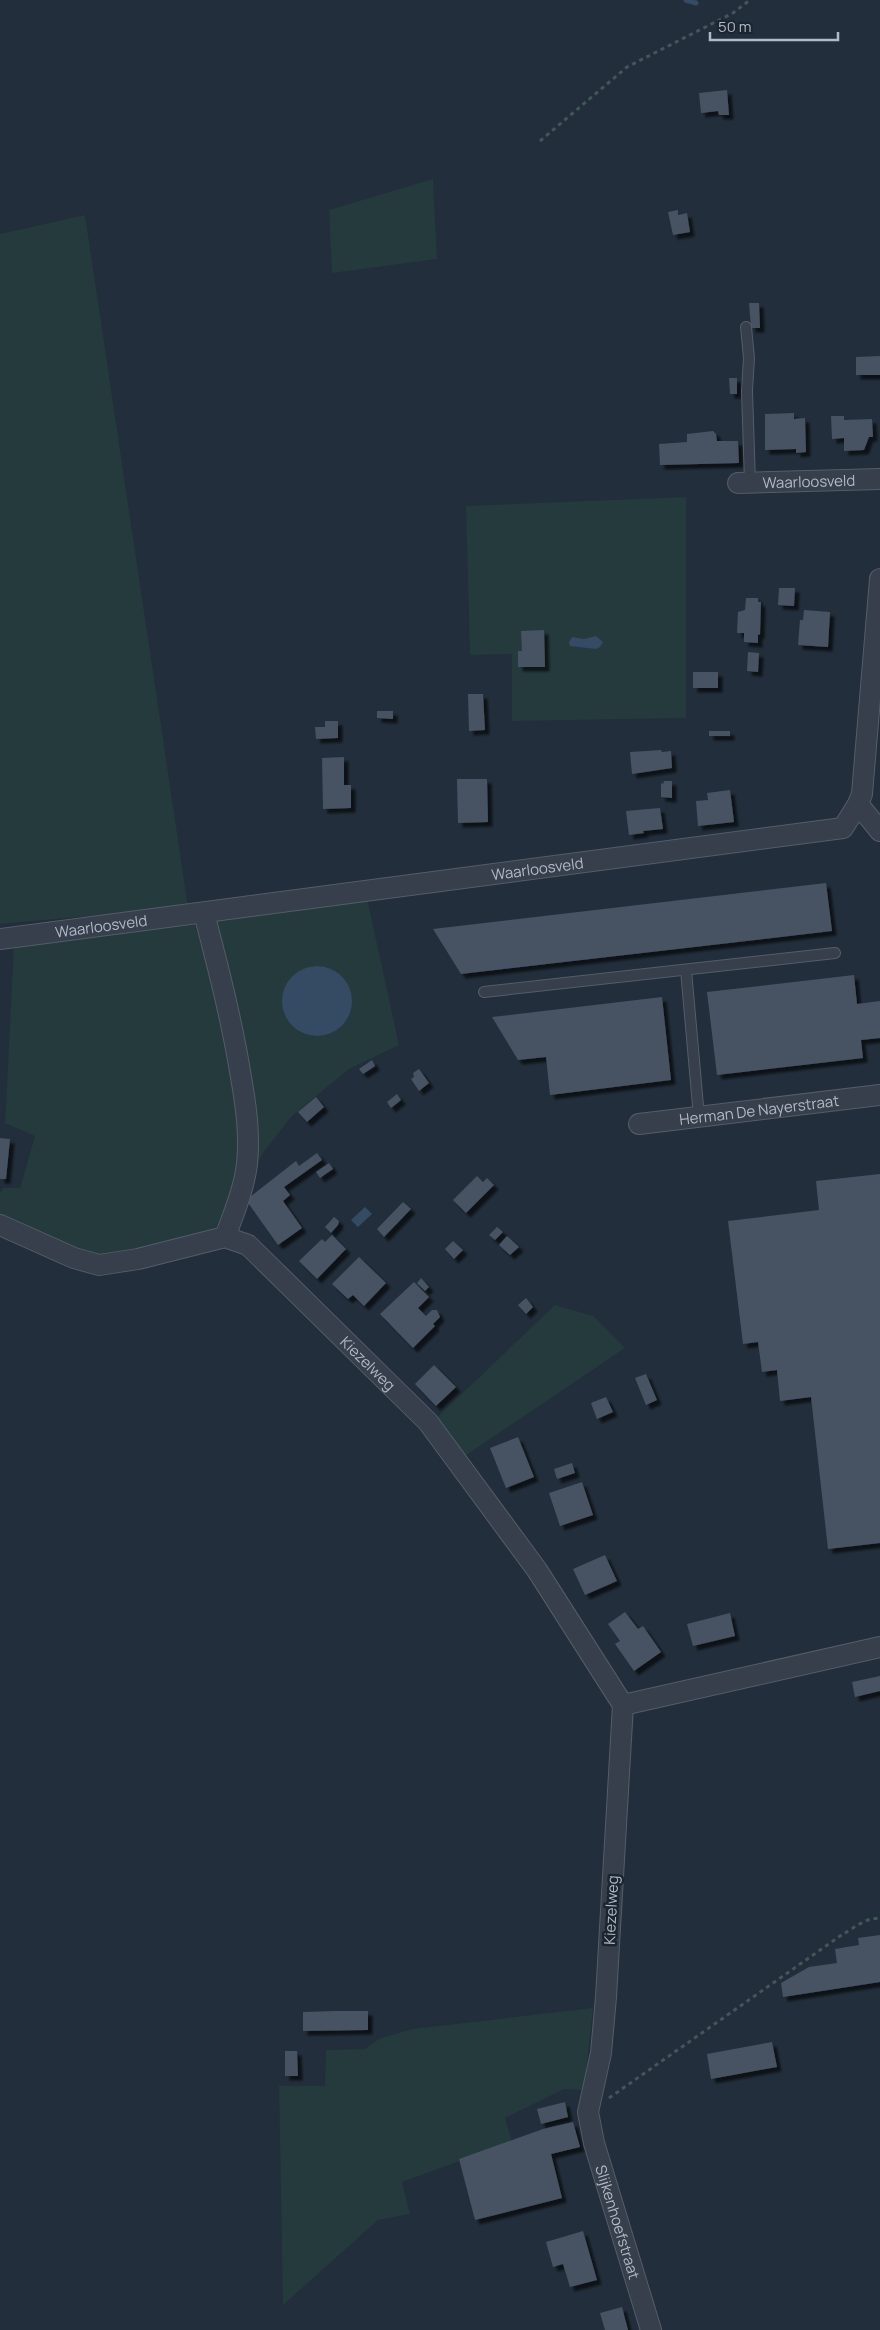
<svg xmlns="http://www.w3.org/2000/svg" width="880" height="2330" font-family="Manrope,sans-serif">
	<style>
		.green { fill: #243a3c }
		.water { fill: #354a63 }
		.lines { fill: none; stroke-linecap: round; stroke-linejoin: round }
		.stream { stroke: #354a63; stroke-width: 5 }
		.building { fill: #465362; filter: url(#shadow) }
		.service-casing { stroke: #545d69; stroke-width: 12 }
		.minor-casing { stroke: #545d69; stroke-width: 22 }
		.path { stroke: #425759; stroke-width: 3; stroke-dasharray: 4 4; stroke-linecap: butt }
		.service { stroke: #363f4b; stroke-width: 10 }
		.minor { stroke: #363f4b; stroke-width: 20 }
		.labels { text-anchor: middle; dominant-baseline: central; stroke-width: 5; stroke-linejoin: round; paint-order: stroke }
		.street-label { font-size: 15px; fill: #b1bac7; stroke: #1b2530 }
	</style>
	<defs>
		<filter id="shadow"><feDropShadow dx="4.5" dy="4.5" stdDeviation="1" flood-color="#0009"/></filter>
	</defs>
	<rect width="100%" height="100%" fill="#222e3b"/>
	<path class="green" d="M433 179 437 259 332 273 329 210Z
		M85 215 188 907 0 924V234Z
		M686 497V718L512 721V654L470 655 466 506Z
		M367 898 399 1045 349 1069 292 1116 262 1154 258 1163 251 1092 214 920Z
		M195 925 225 1020 239 1121V1155L231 1193 217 1226 201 1237 116 1256 87 1255 0 1215V1193L3 1188H20L35 1136 5 1123 14 946Z
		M555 1305 593 1316 625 1348 459 1460 427 1427Z
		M593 2008 584 2090 564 2089 505 2118 512 2142 402 2182 410 2214 378 2220 283 2305 279 2086H325L326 2050 365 2049 379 2039 412 2029Z"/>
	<path class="water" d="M596 636 603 642 600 647 596 649 570 646 569 642 572 637 584 639Z
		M282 1001a35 35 0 1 1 70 0a35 35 0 1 1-70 0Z
		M365 1207 372 1214 358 1227 351 1220Z"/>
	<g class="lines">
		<path class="stream" d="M686 0 696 3"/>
	</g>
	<path class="building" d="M727 90 729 115H719L718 111 701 113 699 93Z
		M678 210V215L687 213 690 232 673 235 668 212Z
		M749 303H759L760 328H751Z
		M880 356V375H856V357Z
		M729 378H737V394H730Z
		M794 413V419L805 418 806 452 796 453V449L765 450V414Z
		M831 416H844V420L872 419 873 437H869L864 450 844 451V438L832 439Z
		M713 431 716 434 717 441H738L739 463 660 465 659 444 687 442V434Z
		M779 588H795L794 606 778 605Z
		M746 598H758V602H761L760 635 758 634V643L744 642V633H737L738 612 745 610Z
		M804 610 830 612 828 647 798 645 800 620H803Z
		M544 630 545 667H518V651H522L521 631Z
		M748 652 759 653 758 672 747 671Z
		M693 672H718V688H693Z
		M468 694H483L485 730 469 731Z
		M377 711H393V719L377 718Z
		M325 721H338V738L316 739 315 727H325Z
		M709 731H730V736H709Z
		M661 750 662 752 671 751 672 768 632 774 630 752Z
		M344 757V785H351V808L323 809 322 758Z
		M457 779H487L488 822 458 823Z
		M664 781H672V798L661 797V783L663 784Z
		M730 790 734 822 698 826 696 801 708 800 707 793Z
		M660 808 663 829 643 831 644 833 629 835 626 811Z
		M826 883 832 931 461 974 433 929Z
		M854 975 857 1004 880 1001V1038L861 1040 863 1058 717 1075 707 992Z
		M662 997 671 1080 550 1095 546 1057 518 1060 492 1017Z
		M372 1060 375 1066 363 1074 359 1069Z
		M419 1069 429 1083 419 1091 411 1079 414 1077 413 1073Z
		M397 1094 401 1100 391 1108 387 1102Z
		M316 1097 324 1107 307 1122 298 1112Z
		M0 1138 10 1139 6 1179H0Z
		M317 1153 322 1160 284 1187 290 1195 283 1201 302 1228 278 1245 246 1200 296 1161 299 1166Z
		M329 1163 333 1169 320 1178 316 1172Z
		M880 1174V1543L828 1549 811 1397 780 1401 777 1370 762 1372 758 1342 743 1344 728 1221 819 1210 816 1181Z
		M477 1176 483 1182 487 1178 494 1185 466 1213 453 1200Z
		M403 1202 411 1209 384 1237 377 1229Z
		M334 1217 339 1221 338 1225 331 1233 325 1227Z
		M497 1227 503 1232 495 1240 489 1235Z
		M332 1235 346 1249 317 1279 299 1261 322 1239 325 1242Z
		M507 1236 519 1247 510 1255 499 1245Z
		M453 1241 463 1250 454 1259 445 1249Z
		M359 1257 386 1283 364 1306 353 1295 348 1299 332 1284Z
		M421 1278 429 1287 425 1291 417 1283Z
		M414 1282 429 1297 418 1308 426 1316 432 1310H437L440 1317 433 1324 435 1326 413 1348 380 1314Z
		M526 1298 533 1307 526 1314 518 1305Z
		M434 1365 456 1387 436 1406 415 1384Z
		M646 1374 657 1400 646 1405 635 1378Z
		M606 1397 613 1412 597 1419 591 1403Z
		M518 1437 534 1477 506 1488 490 1448Z
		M572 1463 575 1473 557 1479 554 1469Z
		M582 1482 593 1515 560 1526 549 1493Z
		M605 1555 617 1581 585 1595 573 1569Z
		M625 1612 638 1629 643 1626 661 1652 634 1671 615 1644 620 1641 608 1624Z
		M730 1613 735 1636 693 1646 687 1624Z
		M880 1676V1691L855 1697 852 1682Z
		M880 1935V1982L783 1997 781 1983 809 1967 837 1963 835 1949 859 1945 858 1938Z
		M335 2011H368V2030L303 2031V2012Z
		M772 2042 777 2067 711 2079 707 2054Z
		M285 2051H297L298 2076H285Z
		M565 2102 568 2117 541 2124 537 2109Z
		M573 2122 580 2147 551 2154 562 2198 475 2220 459 2159 543 2129Z
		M583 2231 597 2280 570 2287 563 2264 553 2267 546 2242Z
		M622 2307 628 2330H605L600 2313Z"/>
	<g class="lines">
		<g class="service-casing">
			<path id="service" d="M746 327 749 358 747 391 750 482
				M686 970 699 1117
				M484 992 835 953"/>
		</g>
		<g class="minor-casing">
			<g id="minor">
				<path id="s1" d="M738 483 880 479"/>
				<path d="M858 804 880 831"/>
				<path d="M204 913C218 967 232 1021 241 1077 246 1106 250 1134 247 1164 244 1189 234 1213 225 1237"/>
				<path id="s2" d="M0 939 843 828 858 804 862 794 880 579"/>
				<path id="s3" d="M639 1124 880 1095"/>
				<path id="s4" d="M0 1225 74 1258 99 1265 138 1259 225 1237 248 1245 428 1422 537 1570 623 1705 606 1997 601 2053 588 2112 594 2143 651 2330"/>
				<path d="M623 1705 880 1647"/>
			</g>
		</g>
		<path class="path" d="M540 141 627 67 733 13 750 0
			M609 2098 843 1934C854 1928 868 1916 880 1919"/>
		<use href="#service" class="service"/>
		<use href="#minor" class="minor"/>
	</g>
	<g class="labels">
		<g class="street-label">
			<text stroke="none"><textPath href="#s1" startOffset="71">Waarloosveld</textPath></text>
			<text stroke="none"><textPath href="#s2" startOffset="542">Waarloosveld</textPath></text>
			<text stroke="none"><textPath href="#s2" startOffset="102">Waarloosveld</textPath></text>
			<text stroke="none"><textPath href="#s3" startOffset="121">Herman De Nayerstraat</textPath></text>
			<text stroke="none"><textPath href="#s4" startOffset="429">Kiezelweg</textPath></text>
			<text transform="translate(611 1910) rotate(-87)">Kiezelweg</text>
			<text stroke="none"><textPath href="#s4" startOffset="1380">Slijkenhoefstraat</textPath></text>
		</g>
	</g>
	<path d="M710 32v8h128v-8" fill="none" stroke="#b1bac7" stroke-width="2.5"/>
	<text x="718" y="32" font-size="15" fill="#b1bac7" stroke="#1b2530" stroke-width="4" paint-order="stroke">50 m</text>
</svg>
